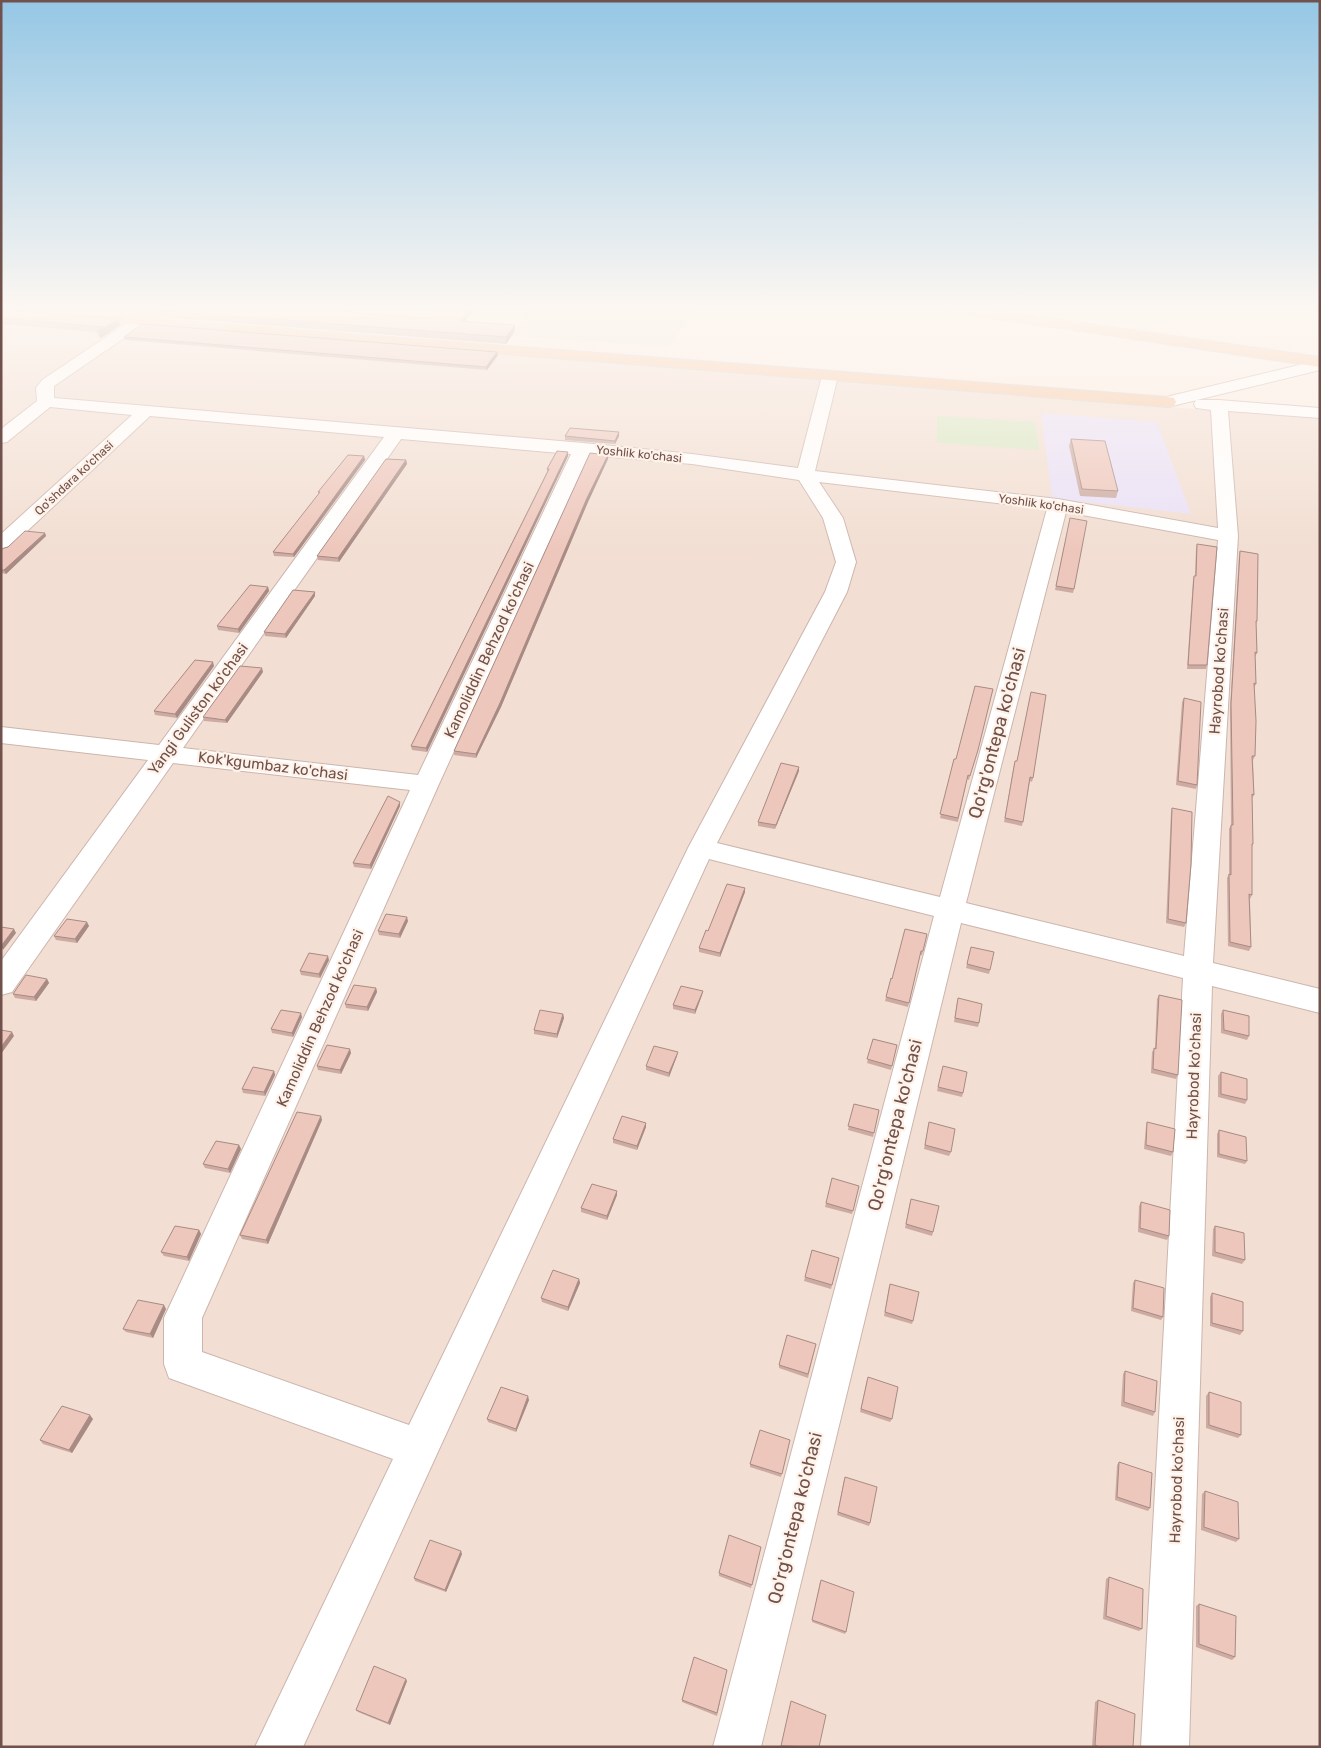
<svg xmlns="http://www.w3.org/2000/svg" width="1321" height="1748" font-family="Rubik,sans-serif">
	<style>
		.residential { fill: #f2ded2 }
		.industrial { fill: #eae1de }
		.education { fill: #eae0f7 }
		.green { fill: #d8e7c3 }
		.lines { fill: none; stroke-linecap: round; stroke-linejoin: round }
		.minor-casing { stroke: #cdb5ad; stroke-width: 2 }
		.major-casing { stroke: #d7cecd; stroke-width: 2 }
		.minor { fill: #fff; fill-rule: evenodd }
		.major { fill: #f6c59f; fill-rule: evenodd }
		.wall { fill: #cdaba2 }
		.shaded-wall { fill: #a78b84 }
		.building { fill: #eec7bc; stroke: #a78b84 }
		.labels { text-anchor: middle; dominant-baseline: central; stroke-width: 4.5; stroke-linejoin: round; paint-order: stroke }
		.far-street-label { font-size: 12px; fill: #71514b; stroke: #fef2e9 }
		.street-label { font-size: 15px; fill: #71514b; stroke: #fef2e9 }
		.near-street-label { font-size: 18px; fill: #71514b; stroke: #fef2e9 }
	</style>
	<rect width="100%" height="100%" fill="#fbede3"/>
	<path class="residential" d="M1 308H184L171 317 494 354 1320 419V1747H1Z"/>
	<path class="industrial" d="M530 308H696L669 347 512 336Z"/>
	<path class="education" d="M1041 413 1157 422 1191 514 1052 498Z"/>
	<path class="green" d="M937 416 1035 422 1039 450 937 443Z"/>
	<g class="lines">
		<g class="minor-casing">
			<path id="minor" d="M138 318 143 319 145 322 143 325 54 386V398L583 443 692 454 798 468 822 376 824 373H836L838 376 815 471 1058 499 1218 528 1211 410 1196 408 1194 404 1196 400H1219L1320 408V418L1228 411 1238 536 1213 963 1320 989V1013L1212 986 1189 1747H1141L1183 978 961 923 761 1747H713L934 916 709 859 303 1747H255L393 1459 169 1378 164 1364V1318L410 790 173 763 12 992 1 995V961L148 760 1 743V727L159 745 384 437 150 416 8 549 1 551V534L132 415 50 407 7 442 1 443V429L37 401 36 388 42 380 133 319ZM401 439 571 454 418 775 183 748ZM589 455 692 464 799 480 823 518 836 562 825 592 688 848 409 1425 202 1352V1318L439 784ZM819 482 1047 509 940 897 717 843 847 592 856 562 843 518ZM1066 512 1218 540 1184 956 966 903Z
				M1320 360V370L1168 407 1162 406 1160 402 1162 398Z"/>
		</g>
		<g class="major-casing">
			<path id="major" d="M945 308H980L1320 357V367L952 312 947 311Z
				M81 313 1168 397 1174 398 1176 402 1174 406 1168 407 76 320 74 317 76 314Z"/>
		</g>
		<use href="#minor" class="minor"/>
		<use href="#major" class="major"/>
	</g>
	<path class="wall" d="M47 308H299L315 309 355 308 349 312 430 318 439 308H476L465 321 515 331 506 344Z
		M1 310 120 325 101 338H99L97 332 1 324Z
		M124 337 498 355 487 370 125 340Z
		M619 432V436L615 444 565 440V436Z
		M1071 439 1118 491 1116 498 1080 496 1069 446Z
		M364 456 365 460 294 557 274 556 273 552 319 494 318 492Z
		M568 456 427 752 412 750 411 746 547 472V469Z
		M608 459 588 502 501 707 476 758 454 755V751Z
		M406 460 407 464 339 562 318 560 317 556Z
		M1070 518 1074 589 1073 593 1055 590Z
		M45 533 46 536 6 574 1 573V549Z
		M1197 544 1207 665 1206 669H1187L1193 580 1194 576H1195L1196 548Z
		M1240 551 1257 621 1256 625 1257 653 1255 657 1256 684 1254 688 1255 756 1253 760 1254 795 1252 798 1253 844 1252 847V895L1250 899 1251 947 1249 951 1228 946 1227 878 1229 874V829L1231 825 1230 708 1239 555Z
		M268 587 269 591 239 633 218 630 217 626Z
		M315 596 286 638 265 636 264 632Z
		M214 666 177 718 155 715 154 711Z
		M263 672 227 723 204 721 203 717Z
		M993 689 969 780 967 779 958 822 940 818 954 759H956Z
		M1184 698 1197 785 1196 789 1176 785 1182 702Z
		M1014 765 1033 778 1032 782 1030 781 1022 826 1004 822Z
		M799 771 775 829 758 826V822Z
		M400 802V806L371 869 354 867 353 863Z
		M1172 808 1186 923 1184 927 1166 923 1171 812Z
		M745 888V892L720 957 699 952V948L708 931Z
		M408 921 400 938 379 935 378 931Z
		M89 926 77 943 56 940 54 936Z
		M927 934 922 955H920L908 1007 885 1001 891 978 892 979Z
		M970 951 990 970 989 974 966 968Z
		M329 960 320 978 301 975 300 971Z
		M47 979 49 983 36 1001 15 998 13 994Z
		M376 988 377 992 368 1011 346 1008 345 1004Z
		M703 991 702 995 695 1014 673 1009V1005Z
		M1159 995 1178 1075 1176 1079 1151 1073 1152 1052 1155 1048 1157 999Z
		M957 1002 979 1023 978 1027 954 1022Z
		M1223 1010 1249 1036 1247 1040 1221 1033V1014Z
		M563 1014 564 1018 557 1038 534 1034V1030Z
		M302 1017 293 1037 272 1033 271 1029Z
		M873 1039 897 1045 891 1070 867 1063Z
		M351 1053 341 1074 318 1070 317 1066Z
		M677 1056 669 1077 646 1070V1066Z
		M943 1066 963 1093 962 1097 937 1091Z
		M274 1071 275 1075 265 1096 243 1093 242 1089Z
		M1221 1072 1247 1100 1245 1104 1218 1097V1076Z
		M854 1104 879 1110 873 1137 848 1130Z
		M322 1120 268 1244 242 1239 240 1235Z
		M1147 1122 1173 1152 1171 1156 1144 1149 1146 1126Z
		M646 1123V1127L637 1150 613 1143V1139Z
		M928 1126 951 1152 949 1156 924 1149Z
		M1219 1130 1247 1161 1245 1164 1217 1157V1134Z
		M239 1145 241 1149 230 1173 205 1168 203 1164Z
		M859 1186 852 1214 825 1207 826 1203Z
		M617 1195 607 1220 581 1212V1208Z
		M910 1202 933 1232 932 1236 905 1228Z
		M1141 1202 1169 1236 1167 1240 1138 1232 1139 1206Z
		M1215 1226 1245 1260 1242 1264 1212 1256 1213 1229Z
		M199 1230 201 1234 189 1261 164 1256 161 1252Z
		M812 1250 839 1258 831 1289 804 1281Z
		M579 1279 580 1283 568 1311 542 1302 541 1298Z
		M1135 1280 1163 1317 1161 1320 1131 1311 1133 1283Z
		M889 1287 913 1321 912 1324 884 1316Z
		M1212 1293 1243 1331 1240 1335 1210 1326V1297Z
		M166 1309 153 1338 126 1332 123 1329Z
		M816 1344 808 1378 779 1368V1365Z
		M1125 1371 1155 1412 1153 1416 1121 1406 1123 1374Z
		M867 1380 892 1419 890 1422 860 1412Z
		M1209 1392 1241 1435 1238 1438 1206 1428V1396Z
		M529 1400 516 1432 488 1422 487 1419Z
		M93 1419 72 1453 43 1444 40 1440Z
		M790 1440 781 1477 750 1467V1464Z
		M1119 1462 1150 1508 1148 1511 1115 1500 1117 1465Z
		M844 1480 870 1523 869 1526 837 1515Z
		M1205 1491 1239 1539 1236 1542 1201 1530 1202 1494Z
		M761 1547 751 1588 719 1576V1573Z
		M462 1554 446 1592 415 1581 414 1578Z
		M1109 1577 1142 1629 1139 1631 1103 1619 1106 1579Z
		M820 1582 846 1632 845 1634 812 1622Z
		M1199 1604 1235 1657 1232 1660 1196 1647V1606Z
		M727 1670 717 1716 682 1702V1700Z
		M407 1681 390 1725 358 1712 356 1710Z
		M1098 1700 1133 1747H1092L1095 1702Z"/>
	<path class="shaded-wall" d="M346 308H355L342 318 341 312Z
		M470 308H476L460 327V321Z
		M118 319 120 325 101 338 99 331Z
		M515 325V331L506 344V337Z
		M497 352 498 355 487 370 486 367Z
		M619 432V436L615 444V441Z
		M568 452V456L427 752 426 748Z
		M608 455V459L588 502 501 707 476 758V754L587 498Z
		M364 456 365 460 294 557 293 554Z
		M406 460 407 464 339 562 338 558Z
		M45 533 46 536 6 574 4 570Z
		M268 587 269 591 239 633 238 629Z
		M315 592V596L286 638 285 634Z
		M213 662 214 666 177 718 175 714Z
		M262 668 263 672 227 723 225 720Z
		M799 767V771L775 829 776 825Z
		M400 802V806L371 869 370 865Z
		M745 888V892L720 957V953Z
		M407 917 408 921 400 938 399 934Z
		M87 922 89 926 77 943 75 939Z
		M14 929 16 933 3 950 1 946Z
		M328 956 329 960 320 978 319 974Z
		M47 979 49 983 36 1001 34 997Z
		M376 988 377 992 368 1011 367 1007Z
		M703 991 702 995 695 1014V1010Z
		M301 1013 302 1017 293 1037 292 1033Z
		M563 1014 564 1018 557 1038V1034Z
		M12 1032 14 1036 1 1054V1047Z
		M350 1049 351 1053 341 1074 340 1070Z
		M678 1052 677 1056 669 1077V1073Z
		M274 1071 275 1075 265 1096 264 1092Z
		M321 1116 322 1120 268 1244 266 1240Z
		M646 1123V1127L637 1150V1146Z
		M239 1145 241 1149 230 1173 228 1169Z
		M617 1191V1195L607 1220V1216Z
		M199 1230 201 1234 189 1261 187 1257Z
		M579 1279 580 1283 568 1311V1307Z
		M164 1305 166 1309 153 1338 150 1334Z
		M528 1396 529 1400 516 1432V1429Z
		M90 1415 93 1419 72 1453 69 1450Z
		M461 1551 462 1554 446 1592 445 1590Z
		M406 1679 407 1681 390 1725 388 1723Z"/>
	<path class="building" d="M127 308H299L315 309 317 308H346L341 312 430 318 439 308H470L460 321 515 325 506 337Z
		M1 310 118 319 99 331H97L104 327 1 318Z
		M142 324 497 352 486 367 124 337Z
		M570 428 619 432 615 441 565 436Z
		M1071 439 1105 441 1118 491 1082 489Z
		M557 451 568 452 426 748 411 746 549 469H547Z
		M590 453 608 455 587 498 500 703 476 754 454 751Z
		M348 455 364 456 293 554 273 552 320 492H318Z
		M386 459 406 460 338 558 317 556Z
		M1070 518 1087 521 1074 589 1056 586Z
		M25 531 45 533 4 570H1V549L8 547Z
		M1197 544 1217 547 1207 665H1188L1194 576H1196Z
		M1240 551 1258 554 1257 621H1256L1257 653 1255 652 1256 684 1254 683 1256 721 1255 756H1252L1254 795 1252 794 1253 844H1252V895L1249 894 1251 947 1230 942 1229 874 1231 875V825H1233L1231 704Z
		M250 585 268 587 238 629 217 626Z
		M293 590 315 592 285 634 264 632Z
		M195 660 213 662 175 714 154 711Z
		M240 666 262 668 225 720 203 717Z
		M975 686 993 689 978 750 970 776 968 775 958 818 940 814 954 759H956Z
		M1031 692 1046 695 1033 778 1030 777 1023 822 1005 818 1015 761H1017Z
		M1184 698 1201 702 1197 785 1178 781Z
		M781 763 799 767 776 825 758 822Z
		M388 796 400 802 370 865 353 863Z
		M1172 808 1192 812 1191 864 1186 923 1168 919Z
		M727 884 745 888 720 953 699 948 706 930 708 931Z
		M386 914 407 917 399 934 378 931Z
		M67 919 87 922 75 939 54 936Z
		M1 927 14 929 1 946Z
		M905 929 927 934 923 951H921L909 1003 886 997 891 978 892 979Z
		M971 947 994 952 990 970 967 964Z
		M309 953 328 956 319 974 300 971Z
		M26 975 47 979 34 997 13 994Z
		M354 985 376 988 367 1007 345 1004Z
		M681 986 703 991 695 1010 673 1005Z
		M1159 995 1182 1000 1178 1075 1153 1069 1154 1048 1156 1049Z
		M958 998 982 1004 979 1023 955 1018Z
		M281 1010 301 1013 292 1033 271 1029Z
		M540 1010 563 1014 557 1034 534 1030Z
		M1223 1010 1249 1016V1036L1224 1030Z
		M1 1030 12 1032 1 1047Z
		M873 1039 897 1045 892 1066 867 1059Z
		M327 1045 350 1049 340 1070 317 1066Z
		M654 1046 678 1052 669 1073 646 1066Z
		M943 1066 967 1072 963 1093 938 1087Z
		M253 1067 274 1071 264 1092 242 1089Z
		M1221 1072 1247 1079V1100L1221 1094Z
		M854 1104 879 1110 874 1133 848 1126Z
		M297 1112 321 1116 266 1240 240 1235Z
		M622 1116 646 1123 637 1146 613 1139Z
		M929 1122 955 1129 951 1152 925 1145Z
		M1147 1122 1175 1129 1173 1152 1146 1145Z
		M1219 1130 1246 1137 1247 1161 1219 1154Z
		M216 1141 239 1145 228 1169 203 1164Z
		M832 1178 859 1186 853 1211 826 1203Z
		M592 1184 617 1191 607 1216 581 1208Z
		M911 1199 939 1206 933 1232 906 1224Z
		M1141 1202 1170 1210 1169 1236 1140 1228Z
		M175 1226 199 1230 187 1257 161 1252Z
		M1215 1226 1244 1233 1245 1260 1215 1252Z
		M812 1250 839 1258 832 1285 805 1277Z
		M553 1270 579 1279 568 1307 541 1298Z
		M1135 1280 1164 1288 1163 1317 1133 1308Z
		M890 1284 919 1292 913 1321 885 1312Z
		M1212 1293 1243 1302V1331L1212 1323Z
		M138 1300 164 1305 150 1334 123 1329Z
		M787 1335 816 1344 808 1374 779 1365Z
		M1125 1371 1157 1381 1155 1412 1124 1402Z
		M868 1377 898 1387 892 1419 861 1409Z
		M501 1387 528 1396 516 1429 487 1419Z
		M1209 1392 1241 1402V1435L1209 1425Z
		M62 1406 90 1415 69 1450 40 1440Z
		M760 1430 790 1440 782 1474 750 1464Z
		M1119 1462 1152 1473 1150 1508 1117 1497Z
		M845 1477 877 1487 870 1523 838 1512Z
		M1205 1491 1238 1502 1239 1539 1204 1527Z
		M729 1535 761 1547 752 1585 719 1573Z
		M430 1540 461 1551 445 1590 414 1578Z
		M1109 1577 1143 1589 1142 1629 1106 1616Z
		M821 1580 854 1592 846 1632 812 1620Z
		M1199 1604 1236 1616 1235 1657 1199 1644Z
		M694 1657 727 1670 717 1713 682 1700Z
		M374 1666 406 1679 388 1723 356 1710Z
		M1098 1700 1135 1714 1133 1747H1099L1095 1745Z
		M791 1701 826 1715 819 1747 781 1746Z"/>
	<linearGradient id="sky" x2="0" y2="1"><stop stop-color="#95c7e5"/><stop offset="0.56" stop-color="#fdf7f2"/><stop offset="1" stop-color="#fdf7f2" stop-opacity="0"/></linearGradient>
	<rect width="1321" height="552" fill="url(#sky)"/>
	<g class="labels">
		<g class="far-street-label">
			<text transform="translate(639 454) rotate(6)">Yoshlik ko'chasi</text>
			<text transform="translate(74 478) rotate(-43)">Qo'shdara ko'chasi</text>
			<text transform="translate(1041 504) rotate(8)">Yoshlik ko'chasi</text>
		</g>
		<g class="street-label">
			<text transform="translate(489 650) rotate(-65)">Kamoliddin Behzod ko'chasi</text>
			<text transform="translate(1219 671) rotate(-86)">Hayrobod ko'chasi</text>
			<text transform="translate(198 709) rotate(-54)">Yangi Guliston ko'chasi</text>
			<text transform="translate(273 766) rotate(7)">Kok'kgumbaz ko'chasi</text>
			<text transform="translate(320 1018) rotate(-66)">Kamoliddin Behzod ko'chasi</text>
			<text transform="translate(1194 1076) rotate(-88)">Hayrobod ko'chasi</text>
			<text transform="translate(1177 1480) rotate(-88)">Hayrobod ko'chasi</text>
		</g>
		<g class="near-street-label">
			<text transform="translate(997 733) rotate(-75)">Qo'rg'ontepa ko'chasi</text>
			<text transform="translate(895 1125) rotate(-76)">Qo'rg'ontepa ko'chasi</text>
			<text transform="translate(795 1518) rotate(-76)">Qo'rg'ontepa ko'chasi</text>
		</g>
	</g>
	<rect width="1321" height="1748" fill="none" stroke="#71514b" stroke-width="5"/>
</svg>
